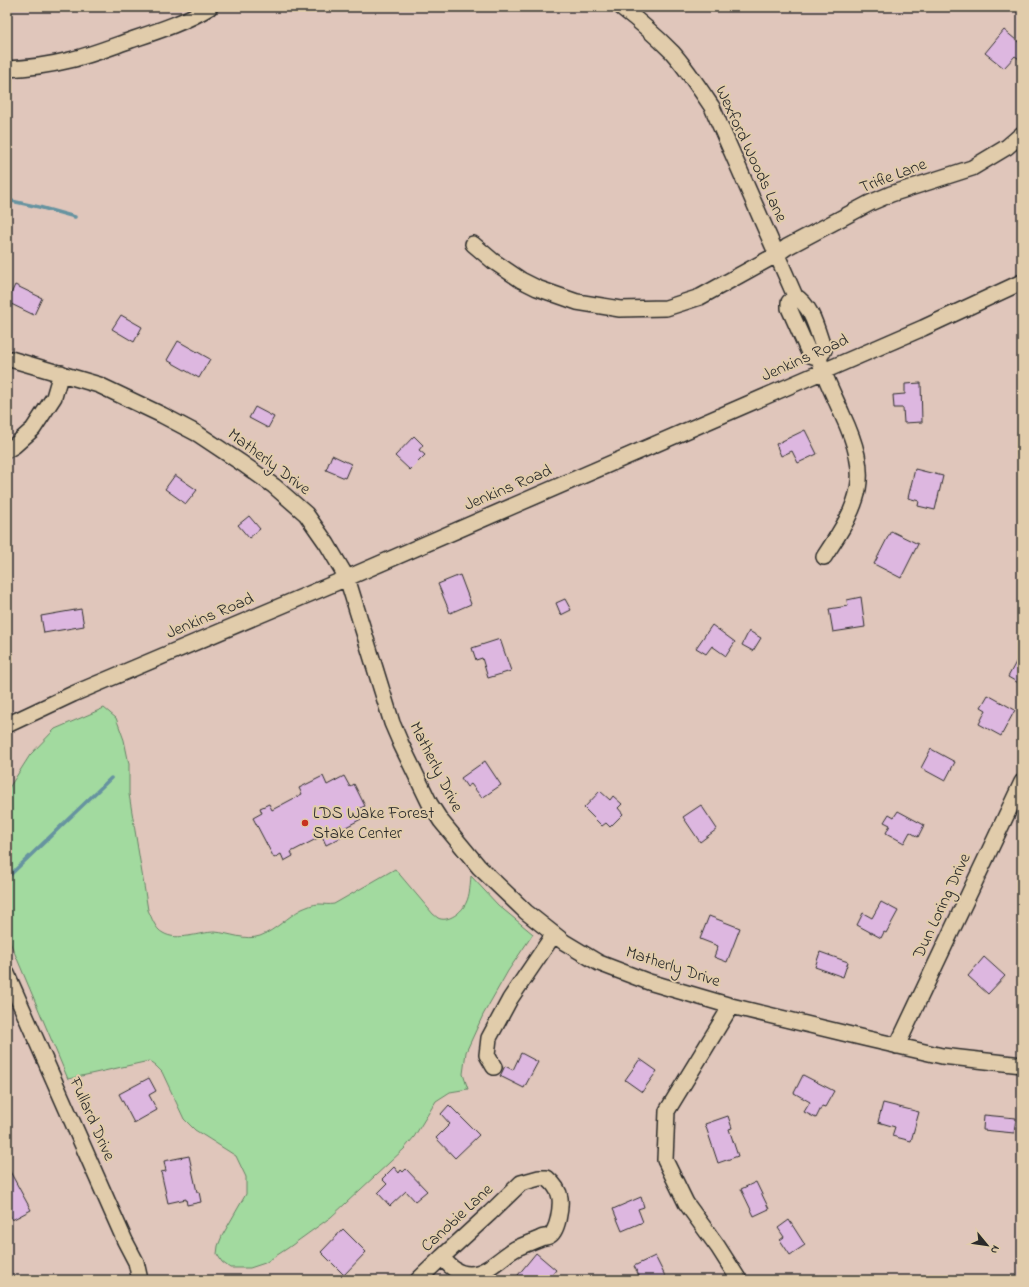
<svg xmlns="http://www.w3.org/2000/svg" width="1029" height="1287" font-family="'Indie Flower',sans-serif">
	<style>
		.green { fill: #a2da9f; stroke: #668265 }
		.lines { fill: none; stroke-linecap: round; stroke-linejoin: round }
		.stream { stroke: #6693a0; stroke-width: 3.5 }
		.building { fill: #ddb7e0; stroke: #2b2b2b }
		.minor-casing { stroke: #2b2b2b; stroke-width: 18 }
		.minor { stroke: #e1ccab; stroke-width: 15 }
		.poi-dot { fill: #c8321e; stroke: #e1ccab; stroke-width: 1.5 }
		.labels { text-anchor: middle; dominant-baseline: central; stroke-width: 4; stroke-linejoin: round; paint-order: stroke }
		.street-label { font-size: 17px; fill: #2b2b2b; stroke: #e1ccab }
		.poi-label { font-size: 17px; fill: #2b2b2b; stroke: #e1ccab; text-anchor: start }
	</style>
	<rect width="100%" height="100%" fill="#e0c6bb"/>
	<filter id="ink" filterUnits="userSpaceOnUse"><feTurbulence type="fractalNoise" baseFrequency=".025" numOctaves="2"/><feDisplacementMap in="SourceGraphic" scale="8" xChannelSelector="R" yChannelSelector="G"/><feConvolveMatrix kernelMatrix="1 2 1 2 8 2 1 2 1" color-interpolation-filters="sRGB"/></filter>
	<g filter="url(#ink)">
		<path class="green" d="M104 708 116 718 124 740 129 764V794L148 910C152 918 155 929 163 933 178 942 199 932 215 932 230 933 245 941 260 936 276 930 287 917 302 909 307 907 313 904 319 904 325 904 329 905 334 904L395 869 433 914C435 915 436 917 438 918 448 923 462 912 466 903 470 895 470 885 471 876L498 905 533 934 508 971 483 1015 466 1052 463 1074 468 1089 450 1092 436 1101 414 1137 404 1149 331 1217 288 1248 265 1263 250 1268H230L222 1262 217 1254 218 1246 222 1236 246 1194V1177L236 1156 195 1130 184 1119 162 1072 156 1066 149 1061 68 1079 7 935V791L30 755 55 729Z"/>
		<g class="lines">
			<path class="stream" d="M7 200 39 207 75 217
				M7 878 111 778"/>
		</g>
		<path class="building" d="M1004 30 1022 45V61L1015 56 1004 68 985 53Z
			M15 285 42 298 34 315 7 302Z
			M121 315 142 327 134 342 112 329Z
			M178 341 210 359 199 378 167 360Z
			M921 383 922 422 904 423 903 408H894L893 395 905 394V384Z
			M255 407 274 417 268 428 249 418Z
			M805 430 817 454 798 463 792 451 781 456 776 444Z
			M414 436 423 445 419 450 425 455 410 470 395 456Z
			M332 455 351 464 345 478 326 470Z
			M915 469 943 476 935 510 918 506 919 501 908 498Z
			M175 475 197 490 186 504 165 489Z
			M249 516 260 529 249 538 238 525Z
			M891 531 918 544 901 578 874 564Z
			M460 575 471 604 450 613 438 584Z
			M861 597 865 627 833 632 829 609 848 606 847 600Z
			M565 599 571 610 561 615 556 603Z
			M81 609 84 626 44 633 41 616Z
			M712 625 735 642 726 656 712 646 706 654 696 648Z
			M749 631 761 638 753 651 742 645Z
			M500 639 511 671 488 678 482 658 476 660 472 648Z
			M1022 651V685L1008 677Z
			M988 695 1015 710 1001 736 979 724 986 710 981 707Z
			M931 749 955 762 945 781 921 768Z
			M485 761 501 785 482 798 471 784 467 787 461 778Z
			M323 776 327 785 344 776 350 787 354 784 365 806 358 809 363 818 344 828 348 834 326 845 322 836 291 852 293 856 284 861 281 854 274 858 253 818 262 813 260 808 269 804 272 810 302 794 299 788Z
			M600 791 610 800 613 796 622 804 618 808 623 814 610 827 606 823 602 826 584 808Z
			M701 805 717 829 700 842 683 817Z
			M898 811 924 825 918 837 910 832 904 843 886 833 890 825 884 822 889 814 894 817Z
			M881 902 898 911 886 933 884 932 881 938 857 925 863 913 872 918Z
			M709 916 740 928 727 962 714 957 718 946 700 939Z
			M820 952 848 962 843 977 815 967Z
			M984 957 1005 976 988 994 968 976Z
			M521 1053 538 1062 524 1088 500 1076 505 1066 513 1070Z
			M640 1059 657 1071 642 1092 625 1080Z
			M803 1075 834 1091 825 1107 822 1106 816 1118 804 1112 810 1102 794 1093Z
			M149 1078 156 1091 149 1095 157 1110 134 1123 119 1094Z
			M883 1103 919 1112 911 1141 892 1136 895 1127 878 1122Z
			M449 1105 479 1135 455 1158 436 1138 450 1124 441 1114Z
			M984 1115 1016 1118 1014 1133 983 1130Z
			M728 1116 732 1128 729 1129 738 1156 718 1163 705 1124Z
			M189 1156 197 1192H199L201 1202 187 1205 186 1199 168 1203 161 1172 166 1171 164 1161Z
			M7 1166 31 1210 12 1220 7 1210Z
			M394 1167 399 1173 401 1170 403 1172 406 1169 427 1191 415 1201 406 1191 390 1206 378 1193 387 1184 382 1179Z
			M756 1182 769 1209 754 1216 741 1189Z
			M641 1197 644 1207 638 1209 643 1222 622 1231 613 1209Z
			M789 1220 805 1245 790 1255 780 1240 784 1237 778 1228Z
			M343 1229 366 1252 344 1275 321 1252Z
			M536 1253 556 1270 548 1280H514Z
			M655 1256 667 1280H641L634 1266Z"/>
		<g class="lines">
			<g class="minor-casing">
				<path id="minor" d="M621 7C639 21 656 36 672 52 687 69 700 89 712 107L795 296C813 307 817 331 824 350L819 358C824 377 834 395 842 414 872 478 861 501 824 557
					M7 69C28 68 50 65 70 60 91 55 111 47 131 40 158 31 186 22 210 7
					M473 244 493 261 521 280 537 288 577 302 620 309 666 308 700 297 776 255 787 247 870 203 891 194 972 168 1007 147 1022 134
					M795 296 789 302V308L810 355 819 358
					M7 358 99 385 162 415 198 434 243 464 274 486 306 514 327 544 347 578 392 723 401 744 430 804 441 821 479 867 526 912 564 942 599 963 649 982 731 1006 864 1038 942 1056 1022 1065
					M7 450 14 446 33 429 54 397 61 373
					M7 725 73 694 347 578 923 328 1022 282
					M7 974 125 1241 136 1262 140 1280
					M731 1006 667 1111 665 1160 686 1203 718 1247 739 1280
					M897 1046 1022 782
					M494 1067 487 1055 489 1038 510 999 554 934
					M418 1280 442 1257 490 1213 521 1183 539 1178H547C553 1183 559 1190 560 1198 561 1207 558 1232 549 1236 547 1237 543 1237 541 1238 532 1242 523 1245 515 1249 501 1257 487 1274 470 1274 457 1274 449 1266 442 1257"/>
			</g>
			<use href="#minor" class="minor"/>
		</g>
	</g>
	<circle class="poi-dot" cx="305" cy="823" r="4"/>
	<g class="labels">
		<g class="street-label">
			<text transform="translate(751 154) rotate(65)">Wexford Woods Lane</text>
			<text transform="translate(893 176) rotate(-21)">Trifle Lane</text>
			<text transform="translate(805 358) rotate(-24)">Jenkins Road</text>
			<text transform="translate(269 462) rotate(37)">Matherly Drive</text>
			<text transform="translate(508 488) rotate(-23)">Jenkins Road</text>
			<text transform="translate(210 616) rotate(-23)">Jenkins Road</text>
			<text transform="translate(436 767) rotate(63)">Matherly Drive</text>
			<text transform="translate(942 906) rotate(-65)">Dun Loring Drive</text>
			<text transform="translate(673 967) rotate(18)">Matherly Drive</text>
			<text transform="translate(92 1119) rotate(66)">Fullard Drive</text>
			<text transform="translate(457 1218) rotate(-43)">Canobie Lane</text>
		</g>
		<g class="poi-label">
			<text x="313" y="813">LDS Wake Forest<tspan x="313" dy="20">Stake Center</tspan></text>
		</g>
	</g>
	<rect width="1029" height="1287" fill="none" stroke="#e1ccab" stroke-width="24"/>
	<rect x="12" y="12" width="1005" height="1263" fill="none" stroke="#2b2b2b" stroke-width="1.5" filter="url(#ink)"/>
	<g transform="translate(987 1245) rotate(119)" stroke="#e1ccab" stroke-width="3" paint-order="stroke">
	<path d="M0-3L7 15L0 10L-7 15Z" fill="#2b2b2b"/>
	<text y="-6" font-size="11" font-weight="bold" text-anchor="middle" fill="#2b2b2b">N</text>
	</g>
</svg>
